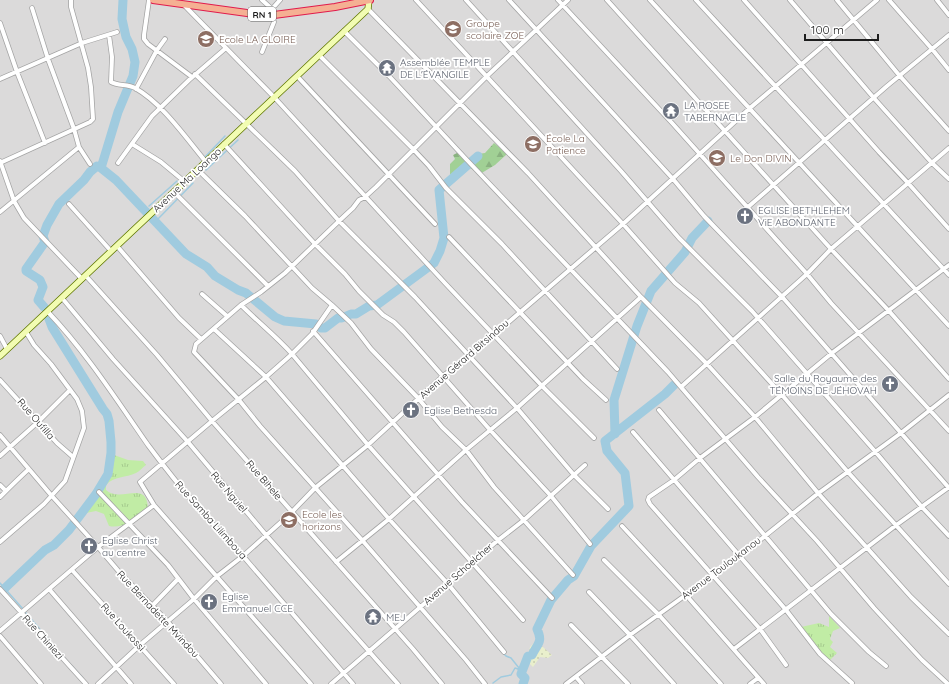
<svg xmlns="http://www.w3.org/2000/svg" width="949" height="684" font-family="Quicksand,sans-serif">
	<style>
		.residential { fill: #dbdada }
		.farmland { fill: url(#farmland-dots) }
		.grass { fill: url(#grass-tufts) }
		.forest { fill: url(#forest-firs) }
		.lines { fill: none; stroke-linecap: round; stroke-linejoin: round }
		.stream { stroke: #a0cbdf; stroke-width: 1.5 }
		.river { stroke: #a0cbdf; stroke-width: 9 }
		.minor-casing { stroke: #a4a4a4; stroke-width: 5.5 }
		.secondary-casing { stroke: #607800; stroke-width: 7 }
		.trunk-casing { stroke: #e11b4c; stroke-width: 8 }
		.minor { stroke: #fff; stroke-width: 4 }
		.secondary { stroke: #f2fcb2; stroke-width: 5.5 }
		.trunk { stroke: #f5b093; stroke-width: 6 }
		.labels { text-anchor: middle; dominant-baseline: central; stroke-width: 3.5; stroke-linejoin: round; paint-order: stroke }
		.shield { fill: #fff; stroke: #616161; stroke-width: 1 }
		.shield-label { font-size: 9px; font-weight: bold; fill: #1d1d1d }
		.education-label { font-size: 10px; fill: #785e54; stroke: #fff; text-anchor: start }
		.worship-label { font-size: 10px; fill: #5b616d; stroke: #fff; text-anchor: start }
		.street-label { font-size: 10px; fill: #1d1d1d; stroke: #fff }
	</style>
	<defs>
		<pattern id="farmland-dots" width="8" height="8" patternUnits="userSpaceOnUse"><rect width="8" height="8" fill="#e9efcc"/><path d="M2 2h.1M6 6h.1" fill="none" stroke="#c7ccaf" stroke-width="1.8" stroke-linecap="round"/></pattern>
		<pattern id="grass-tufts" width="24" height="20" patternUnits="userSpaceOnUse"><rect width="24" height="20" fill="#c1eca5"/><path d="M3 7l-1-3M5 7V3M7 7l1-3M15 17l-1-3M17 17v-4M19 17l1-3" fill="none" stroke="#a5ca8e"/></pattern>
		<pattern id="forest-firs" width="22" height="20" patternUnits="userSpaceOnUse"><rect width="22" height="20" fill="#a1d095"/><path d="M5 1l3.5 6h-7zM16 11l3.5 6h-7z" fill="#8ab280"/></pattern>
	</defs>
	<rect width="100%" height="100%" fill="#efece2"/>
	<path class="residential" d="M0 0H949V684H0Z"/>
	<path class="farmland" d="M536 641 552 655 548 658 540 657 533 667 527 661 530 647Z"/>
	<path class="grass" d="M114 455 128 460 143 461 146 465C143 467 140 471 136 473 126 478 114 476 106 485V490C121 504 149 477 148 512 137 519 122 529 109 526L104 514 96 511 86 513 87 507 109 471 111 458Z
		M829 616 840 628 833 631 830 639 833 642 830 647 837 653 829 661 820 653 801 627 819 623 829 627Z"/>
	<path class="forest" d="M494 143 507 154 495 165 480 174 465 165 459 171 454 180 450 176V164L455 159 453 155 459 152 466 160 471 159 475 160 478 154 485 153Z"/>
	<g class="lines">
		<path class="stream" d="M204 158 225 136
			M206 170 238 140
			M149 206 177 181
			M157 220 193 183
			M0 583 23 609
			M25 612 50 641
			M500 650 506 656 511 658 519 668 518 669 521 674
			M59 652 82 677
			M493 683 501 677 511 675 515 668 518 669"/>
		<path class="river" d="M101 168 116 180 186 254 207 267 215 276 238 290 246 293 275 317 284 321 316 324 321 328H325L338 318H342L351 314H356L369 306 377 305 434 263 440 251 444 238 439 190 478 156
			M44 307 38 300 43 287 40 280 26 271V269L45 242 43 236 47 225 59 204 84 180 90 172 97 166 101 168 118 112 133 76 135 62 132 49 126 37 122 19 123 0
			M615 434 614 400 637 326 651 291 685 252 692 238 708 221
			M4 589 45 550 54 545 69 530 96 494 108 474 111 453V442L109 421 107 414 103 409 52 327 49 319
			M523 684 525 678 521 674 528 656 532 655C538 643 543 642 537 629L551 600 568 580 574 576 591 546 629 506 625 473 607 451 605 441 665 394 674 385"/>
		<g class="minor-casing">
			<path id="minor" d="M149 0 144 35V39L148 44 192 77
				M416 0 623 224 675 283 699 303 717 323 782 395 847 471 949 584
				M466 0 621 171 679 238 752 311 873 449 921 506 949 536
				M509 0 673 179 704 216 784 299 949 488
				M558 0 673 124 807 274 831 303 949 431
				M607 0 831 249 889 311 949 379
				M650 0 949 326
				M696 0 949 275
				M744 0 879 152 908 183 949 229
				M790 0 873 97 932 163 949 179
				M837 0 899 75 949 131
				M889 0 932 49 949 70
				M937 0 949 15
				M184 5 274 97 444 282 542 386 594 438
				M32 8 48 59 74 129 79 147 90 164
				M272 9 280 0
				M368 9 528 173 641 297 707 364 755 417 818 493 911 597 949 634
				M0 23 17 72 45 143
				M344 31 389 76 466 159 668 372 758 477 817 541 874 608 922 660 948 684
				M109 35 112 57 111 82C118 86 128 84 135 88 162 103 186 138 206 162
				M262 52 274 22 272 9 262 0
				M319 55 413 149 429 166 446 188 502 244 617 369
				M195 74 295 171 339 221 415 297 517 408 574 475 608 509
				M297 76 435 224
				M0 79 82 43 117 32
				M136 89 157 50 165 39
				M132 144 161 162 185 182
				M224 144 315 244 345 274 359 291 383 315 394 322 404 332 491 431 551 496 590 544
				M0 161 14 201 24 218 82 279
				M0 163 90 122 93 119 91 87 88 68 71 7V0
				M118 163 152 116 189 80 226 48
				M198 170 245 216 312 288 332 305 351 323 371 349 418 398 442 427 466 450 494 487 573 575
				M174 192 268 286
				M69 204 111 251
				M748 207 887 86 949 35
				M0 212 79 147
				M449 237 583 379 606 400
				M117 246 179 318 201 339
				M86 276 157 355 212 421 413 649 442 684
				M202 294 227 316
				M62 298 113 359 188 442 266 535 398 684
				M241 305C258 322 276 336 292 354L368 445 523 620
				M48 312C86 352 116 399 148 445 177 484 208 521 243 556L353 684
				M214 329 266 377 389 519 448 584 504 652
				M313 331 462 502 552 598
				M0 336 7 349
				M0 380 57 443 73 457
				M681 387 807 274 831 249 949 148
				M659 410 831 614 869 652 886 666
				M633 432 786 610 820 654 852 683
				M0 435 51 495 98 547 121 574 168 622 221 684
				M0 456 38 422 70 390
				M0 485 6 491
				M99 492 168 565 194 599 266 684
				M0 497C10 487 19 478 29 469
				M622 526 686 595 764 684
				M0 542 44 504 65 481 84 428 82 411 77 399 51 364 34 345 26 332
				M604 560 659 615 721 684
				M336 562 389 519 466 450 517 408 641 297
				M72 570 174 684
				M0 589 86 684
				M49 589 131 684
				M589 592 630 635 674 684
				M152 606 178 579
				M571 625 628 684
				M0 631 98 547 154 505
				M0 636 41 684
				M734 649 895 526 949 487
				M786 665 760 629 650 504 648 500 649 497 674 480 700 458 755 417 832 353 949 265
				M576 677 582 684
				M98 684 140 645 194 599 216 577 243 556 289 515 315 488 368 445 443 376 469 356 623 224 750 108 877 0
				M311 684 154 505 140 482 212 421 266 377 292 354 312 334 332 305
				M331 684 497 541 524 520 585 465
				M485 684 466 660 362 540 260 426 239 400 194 352 196 344 241 305 261 292 285 273 339 221 353 208 359 200 365 197 376 187 486 77 568 0
				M566 684 630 635 740 556 816 495 901 433 949 395
				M750 684 758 678"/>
		</g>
		<g class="secondary-casing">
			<path id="secondary" d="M0 356 368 9 369 0"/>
		</g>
		<g class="trunk-casing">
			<path id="trunk" d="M153 0 247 13 274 15 335 7 370 0"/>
		</g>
		<use href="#minor" class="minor"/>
		<use href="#secondary" class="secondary"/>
		<use href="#trunk" class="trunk"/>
	</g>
	<defs>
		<g id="school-disc" transform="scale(0.9)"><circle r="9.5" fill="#8d6e63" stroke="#fff"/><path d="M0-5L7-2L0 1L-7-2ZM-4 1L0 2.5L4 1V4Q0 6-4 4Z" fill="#fff"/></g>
		<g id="temple-disc" transform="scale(0.9)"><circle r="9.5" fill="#6b7280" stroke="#fff"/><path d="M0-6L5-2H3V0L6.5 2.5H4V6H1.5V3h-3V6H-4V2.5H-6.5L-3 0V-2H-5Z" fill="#fff"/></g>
		<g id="church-disc" transform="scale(0.9)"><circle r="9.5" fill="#6b7280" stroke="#fff"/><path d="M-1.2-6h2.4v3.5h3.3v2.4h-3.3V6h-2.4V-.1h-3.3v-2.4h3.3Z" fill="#fff"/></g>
	</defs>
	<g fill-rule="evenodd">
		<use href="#school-disc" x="453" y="29"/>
		<use href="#school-disc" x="206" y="39"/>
		<use href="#temple-disc" x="387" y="68"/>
		<use href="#temple-disc" x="671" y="111"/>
		<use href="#school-disc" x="533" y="144"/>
		<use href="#school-disc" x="717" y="158"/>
		<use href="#church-disc" x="745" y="216"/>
		<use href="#church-disc" x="890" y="384"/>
		<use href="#church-disc" x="411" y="410"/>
		<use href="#school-disc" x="289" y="520"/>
		<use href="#church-disc" x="89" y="546"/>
		<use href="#church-disc" x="209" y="602"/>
		<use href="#temple-disc" x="373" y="617"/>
	</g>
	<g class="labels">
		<rect class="shield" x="248" y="7" width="28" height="14" rx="3"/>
		<g class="shield-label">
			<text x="262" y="14">RN 1</text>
		</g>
		<g class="education-label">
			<text x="466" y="23">Groupe<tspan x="466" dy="12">scolaire ZOE</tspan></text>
			<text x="219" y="39">Ecole LA GLOIRE</text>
			<text x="546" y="138">École La<tspan x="546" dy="12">Patience</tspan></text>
			<text x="730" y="158">Le Don DIVIN</text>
			<text x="302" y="514">Ecole les<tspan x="302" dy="12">horizons</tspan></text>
		</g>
		<g class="worship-label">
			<text x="400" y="62">Assemblée TEMPLE<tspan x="400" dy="12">DE L'ÉVANGILE</tspan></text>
			<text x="684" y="105">LA ROSEE<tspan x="684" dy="12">TABERNACLE</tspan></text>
			<text x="758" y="210">EGLISE BETHLEHEM<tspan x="758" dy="12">ViE ABONDANTE</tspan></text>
			<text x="877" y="378" text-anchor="end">Salle du Royaume des<tspan x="877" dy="12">TÉMOINS DE JÉHOVAH</tspan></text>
			<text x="424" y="410">Eglise Bethesda</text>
			<text x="102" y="540">Eglise Christ<tspan x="102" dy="12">au centre</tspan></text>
			<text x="222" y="596">Eglise<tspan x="222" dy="12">Emmanuel CCE</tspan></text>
			<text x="386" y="617">MEJ</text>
		</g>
		<g class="street-label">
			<text transform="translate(187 180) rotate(-43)">Avenue Ma Loango</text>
			<text transform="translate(464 359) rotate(-41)">Avenue Gérard Bitsindou</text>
			<text transform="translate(36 419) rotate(49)">Rue Oufilla</text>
			<text transform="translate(264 480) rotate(49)">Rue Bihele</text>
			<text transform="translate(229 492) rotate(50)">Rue Nguiel</text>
			<text transform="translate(211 520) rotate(48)">Rue Samba Lilimboua</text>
			<text transform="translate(721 568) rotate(-37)">Avenue Touloukanou</text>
			<text transform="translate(458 574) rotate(-41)">Avenue Schoelcher</text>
			<text transform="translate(158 614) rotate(47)">Rue Bernadette Mvindou</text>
			<text transform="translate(123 627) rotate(48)">Rue Loukossi</text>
			<text transform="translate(43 637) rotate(48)">Rue Chiniezi</text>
		</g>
	</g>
	<path d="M805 34v6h73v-6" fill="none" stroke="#1d1d1d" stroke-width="2"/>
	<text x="811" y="34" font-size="12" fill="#1d1d1d" stroke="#ffffff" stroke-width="3" paint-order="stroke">100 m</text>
</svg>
